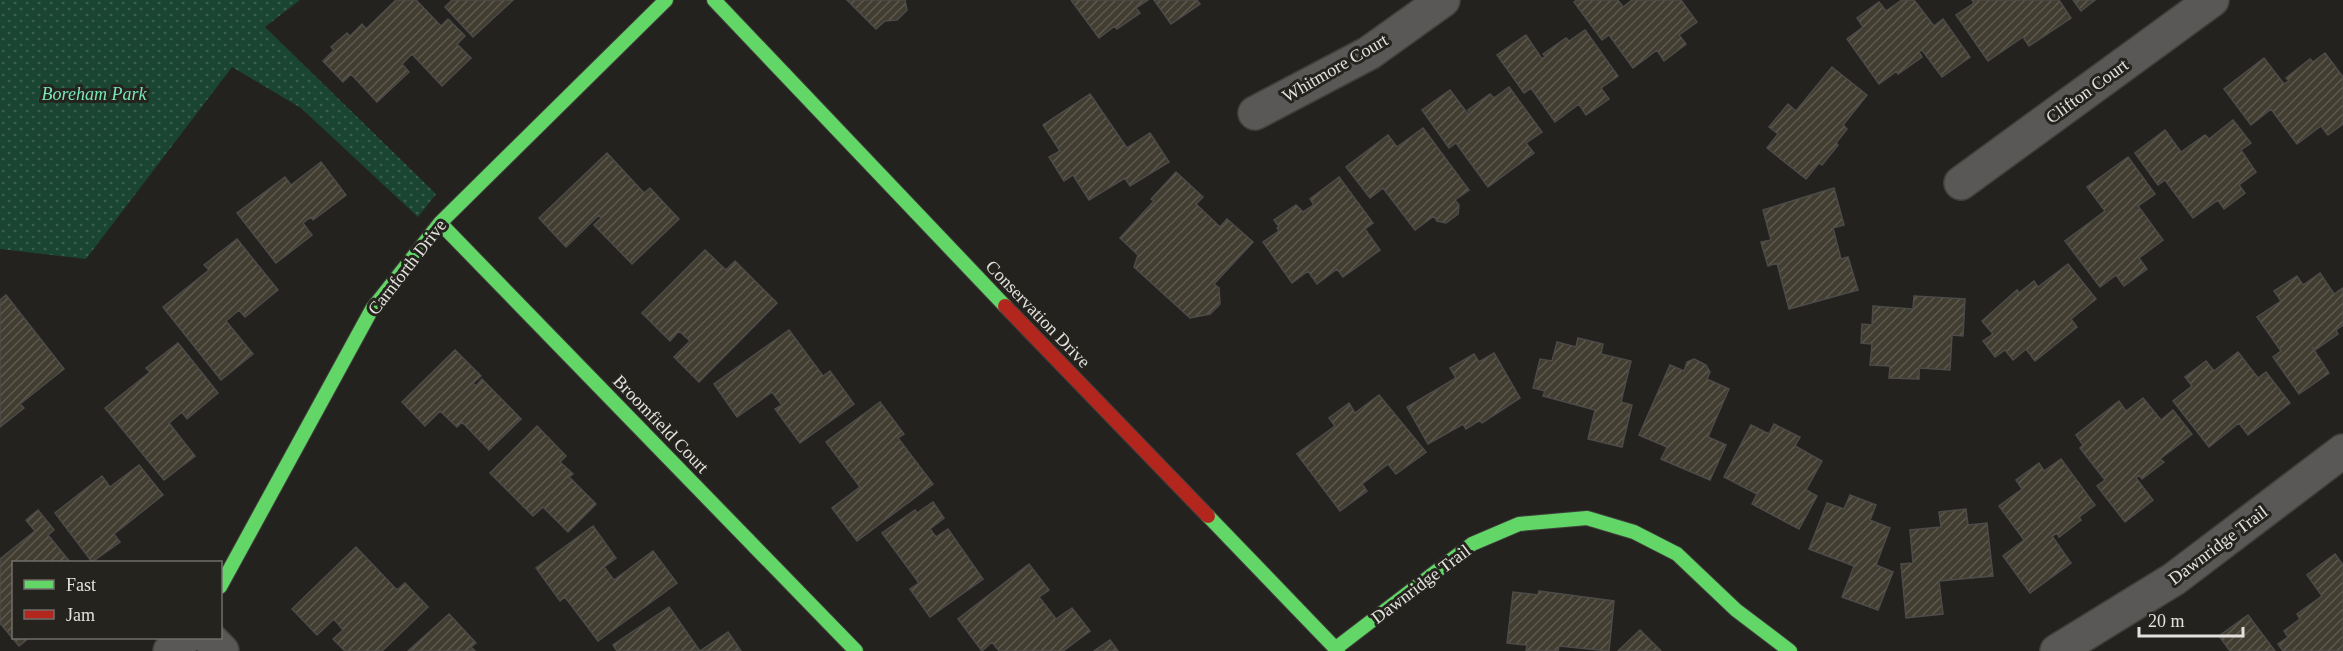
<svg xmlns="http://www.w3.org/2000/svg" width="2343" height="651" font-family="Georgia,serif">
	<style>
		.park { fill: url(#park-dots) }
		.building { fill: url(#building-hatch); stroke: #4d4b49; stroke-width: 1.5 }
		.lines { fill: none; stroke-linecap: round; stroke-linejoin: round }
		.street-casing { stroke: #403f3c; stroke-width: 36 }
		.fast-casing { stroke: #403f3c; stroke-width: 16 }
		.jam-casing { stroke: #403f3c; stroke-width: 16 }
		.street { stroke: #5a5856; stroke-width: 33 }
		.fast { stroke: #63d668; stroke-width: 14 }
		.jam { stroke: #b3261e; stroke-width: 14 }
		.labels { text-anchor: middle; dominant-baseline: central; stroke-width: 6; stroke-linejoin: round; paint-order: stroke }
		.street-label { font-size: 18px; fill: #e3e1de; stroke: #25231e }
		.park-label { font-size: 18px; font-style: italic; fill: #78e7b6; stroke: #25231e }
	</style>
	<defs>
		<pattern id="park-dots" width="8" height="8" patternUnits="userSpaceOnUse" patternTransform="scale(1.5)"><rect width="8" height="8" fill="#1b4533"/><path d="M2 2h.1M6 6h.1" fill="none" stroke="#3c6050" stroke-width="1.8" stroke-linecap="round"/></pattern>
		<pattern id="building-hatch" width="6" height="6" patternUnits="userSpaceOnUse" patternTransform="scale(1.5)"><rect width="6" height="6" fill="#423d31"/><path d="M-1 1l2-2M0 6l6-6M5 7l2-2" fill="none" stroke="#5d594e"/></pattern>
	</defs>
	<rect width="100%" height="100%" fill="#24221f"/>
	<path class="park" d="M0 0H300L265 27 436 194 418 217 301 108 232 67 86 259 0 249Z"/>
	<path class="building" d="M396 0H416L441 26 448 19 465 36 457 44 471 58 442 86 412 54 402 64 409 72 377 102 351 74 343 82 323 61 334 50 331 47 347 33 350 36 362 24 366 29Z
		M452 0H513L473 37 445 7Z
		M847 0H905L907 10 897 20 885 21 876 29Z
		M1071 0H1148L1136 8 1140 13 1117 29 1115 26 1099 38Z
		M1154 0H1197L1200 4 1171 24Z
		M1577 0H1618L1623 7 1632 0H1681L1697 22 1679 35 1686 44 1664 61 1657 50 1633 68 1609 35 1602 40 1574 2Z
		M1902 0H1914L1934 26 1943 19 1970 57 1942 77 1922 50 1919 52 1922 57 1898 74 1897 71 1879 84 1847 39 1863 27 1857 18 1879 2 1886 11Z
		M1972 0H2059L2071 18 2029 46 2023 37 1988 61 1956 15 1974 3Z
		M2073 0H2095L2081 11Z
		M1585 30 1618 76 1601 88 1609 99 1586 115 1579 104 1555 122 1531 88 1524 93 1497 55 1526 35 1542 59 1545 56 1543 54 1566 38 1569 41Z
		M2325 53 2343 77V124L2328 135 2321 126 2297 144 2271 109 2251 125 2224 89 2264 58 2284 84 2289 81 2286 78 2310 59 2313 62Z
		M1832 67 1867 95 1843 125 1847 129 1836 143 1838 145 1822 165 1819 163 1806 179 1767 148 1778 134 1769 127 1788 104 1796 111Z
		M1509 87 1542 132 1526 143 1534 153 1488 187 1456 143 1449 148 1422 110 1450 90 1468 114 1470 113 1468 110 1490 94 1494 98Z
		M1090 94 1127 148 1150 133 1169 162 1130 186 1125 178 1089 200 1073 175 1064 181 1049 157 1060 151 1043 125Z
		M2233 120 2251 143 2241 150 2256 172 2239 185 2245 193 2224 209 2218 200 2193 218 2165 180 2158 185 2135 153 2165 130 2181 152 2205 135 2209 139Z
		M1423 128 1469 190 1455 200 1459 205 1458 214 1446 223 1437 221 1434 216 1415 230 1383 188 1370 198 1346 167 1388 135 1397 147Z
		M607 153 644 193 650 188 679 219 632 264 594 225 601 218 599 215 566 247 539 218Z
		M2128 157 2155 194 2138 206 2163 240 2139 258 2147 269 2124 286 2116 275 2100 287 2065 241 2105 211 2087 187Z
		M321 162 346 195 313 220 311 217 303 223 312 235 276 263 237 213 285 177 291 185Z
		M1176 172 1203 197 1196 204 1220 227 1227 219 1253 242 1214 284 1219 288 1220 304 1210 314 1190 318 1134 267 1138 255 1120 238 1154 201 1151 199Z
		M1339 177 1373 223 1365 229 1380 250 1343 277 1337 269 1317 284 1308 271 1292 283 1263 242 1279 231 1277 228 1279 227 1274 220 1296 205 1303 212 1314 205 1310 199Z
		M1834 188 1844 225 1833 228 1841 259 1848 257 1858 290 1789 309 1777 263 1768 266 1761 242 1771 240 1763 210Z
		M237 239 278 290 245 317 239 310 226 321 253 354 221 380 163 307 209 270 204 265Z
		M705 250 726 270 735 261 777 303 699 382 674 357 690 341 679 331 670 341 642 313Z
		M2068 264 2096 299 2071 319 2077 327 2035 361 2026 349 2013 360 2005 350 1995 357 1983 341 1993 334 1982 321 2017 290 2019 293 2034 281 2038 287Z
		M2320 273 2334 294 2343 288V325L2336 330 2338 334 2315 350 2312 347 2329 373 2299 394 2273 357 2281 351 2257 317 2281 301 2274 291 2297 276 2303 285Z
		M6 295 64 369 20 404 24 408 0 427V300Z
		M1914 296 1965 299 1963 336 1952 335 1950 370 1919 368V379L1889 378 1890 366 1870 365 1872 344 1861 343 1862 324 1872 325 1873 306 1913 309Z
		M789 330 823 376 830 371 854 404 800 443 775 409 782 405 772 392 737 417 714 384Z
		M1578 338 1603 344 1601 354 1631 361 1621 402 1632 405 1622 447 1588 439 1595 410 1543 396 1545 391 1533 388 1540 359 1552 361 1557 342 1576 347Z
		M178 343 218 393 187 419 182 412 169 423 195 456 164 480 105 408 150 372 146 368Z
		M455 350 481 376 473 383 476 386 482 379 521 419 489 450 462 422 457 427 440 411 425 426 402 402Z
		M2238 352 2258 378 2266 372 2290 403 2248 435 2239 423 2209 447 2173 401 2192 386 2185 377 2206 361 2214 371Z
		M1494 353 1520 398 1482 423 1480 420 1466 429 1463 424 1428 444 1407 407 1456 378 1450 368 1474 354 1479 362Z
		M1694 359 1706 365 1710 372 1707 379 1729 389 1708 437 1726 445 1710 480 1661 459 1667 447 1639 435 1670 365 1684 371 1687 362Z
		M1379 395 1426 452 1396 474 1388 464 1362 484 1367 491 1340 511 1297 454 1335 426 1329 418 1349 403 1355 413Z
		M2143 398 2161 420 2173 410 2192 434 2160 459 2164 462 2142 479 2139 475 2136 478 2153 500 2125 522 2097 486 2105 480 2080 448 2083 445 2076 435 2119 401 2126 411Z
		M880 402 904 434 898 438 933 484 857 541 832 508 860 487 826 442Z
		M1774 424 1800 437 1795 446 1822 461 1806 490 1817 496 1799 529 1752 504 1757 494 1724 477 1751 425 1769 434Z
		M537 426 566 456 560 462 573 474 569 477 596 504 568 532 543 507 533 516 490 473Z
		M2061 459 2095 505 2079 517 2081 520 2059 537 2057 533 2052 536 2071 563 2030 593 2003 556 2024 540 1999 506 2022 489 2016 480 2039 463 2044 471Z
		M139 465 163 495 114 534 120 542 92 562 55 513 102 476 110 487Z
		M1850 495 1876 505 1870 520 1890 528 1876 565 1893 572 1878 610 1842 597 1854 566 1809 549 1827 503 1844 509Z
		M933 502 944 518 930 529 936 537 948 529 983 579 930 617 910 589 919 583 882 533 915 510 917 513Z
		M1966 509 1968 525 1987 523 1993 576 1939 581 1943 614 1906 618 1901 564 1913 563 1910 530 1941 527 1939 512Z
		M38 510 54 530 48 535 70 562H14V638H29L19 646 0 623V559L35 531 26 520Z
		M593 526 616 558 604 567 614 580 653 551 677 583 598 641 565 597 560 601 536 568Z
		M356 547 397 590 405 583 428 607 382 651H345L333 639 343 630 334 619 317 635 292 609Z
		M2335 554 2343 565V651H2283L2278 644 2288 637 2284 631 2300 619 2297 614 2322 596 2307 575Z
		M1029 564 1049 590 1039 597 1056 619 1072 608 1090 631 1063 651H999L992 642 982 651 958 619Z
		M1539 591 1614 601 1609 651 1559 646 1558 651H1526L1527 645 1507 643 1513 592 1538 595Z
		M669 607 700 651H617L613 645Z
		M449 614 476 643 471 647 475 651H408Z
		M2248 615 2275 651H2230L2219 636Z
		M1640 630 1661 651H1618Z
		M728 632 741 651H700Z
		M1110 640 1118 651H1094Z"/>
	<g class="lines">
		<g class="street-casing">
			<path id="street" d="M1255 113 1369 53 1443 0
				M1961 183 2212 0
				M209 638 222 651
				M170 651 185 638
				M2057 651 2174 579 2343 451"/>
		</g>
		<g class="fast-casing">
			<path id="fast" d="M714 0 1005 306
				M440 223 856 651
				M1208 516 1338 651
				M220 587 372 309 440 223 666 0
				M1336 648 1472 544 1519 524 1587 518 1634 532 1677 554 1736 610 1790 651"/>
		</g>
		<g class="jam-casing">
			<path id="jam" d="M1005 306 1208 516"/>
		</g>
		<use href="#street" class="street"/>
		<use href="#fast" class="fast"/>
		<use href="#jam" class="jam"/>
	</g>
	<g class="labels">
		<g class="street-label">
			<text transform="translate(1335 68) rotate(-30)">Whitmore Court</text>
			<text transform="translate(2087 91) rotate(-36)">Clifton Court</text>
			<text transform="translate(407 267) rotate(-52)">Carnforth Drive</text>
			<text transform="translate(1038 314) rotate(46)">Conservation Drive</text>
			<text transform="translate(661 424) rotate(46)">Broomfield Court</text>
			<text transform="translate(2218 545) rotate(-37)">Dawnridge Trail</text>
			<text transform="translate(1421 584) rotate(-37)">Dawnridge Trail</text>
		</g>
		<g class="park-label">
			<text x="94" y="94">Boreham Park</text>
		</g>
	</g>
	<rect x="12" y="561" width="210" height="78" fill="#25231e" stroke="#716f6b" stroke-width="1.5"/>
	<rect x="24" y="580" width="30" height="9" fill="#63d668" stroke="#716f6b" stroke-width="1.5"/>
	<text x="66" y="591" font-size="18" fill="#e3e1de">Fast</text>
	<rect x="24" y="610" width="30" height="9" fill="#b3261e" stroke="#716f6b" stroke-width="1.5"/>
	<text x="66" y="621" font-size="18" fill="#e3e1de">Jam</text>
	<path d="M2139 627v9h104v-9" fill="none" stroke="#e3e1de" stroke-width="3"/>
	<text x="2148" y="627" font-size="18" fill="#e3e1de" stroke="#25231e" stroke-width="4.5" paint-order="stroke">20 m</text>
</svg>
